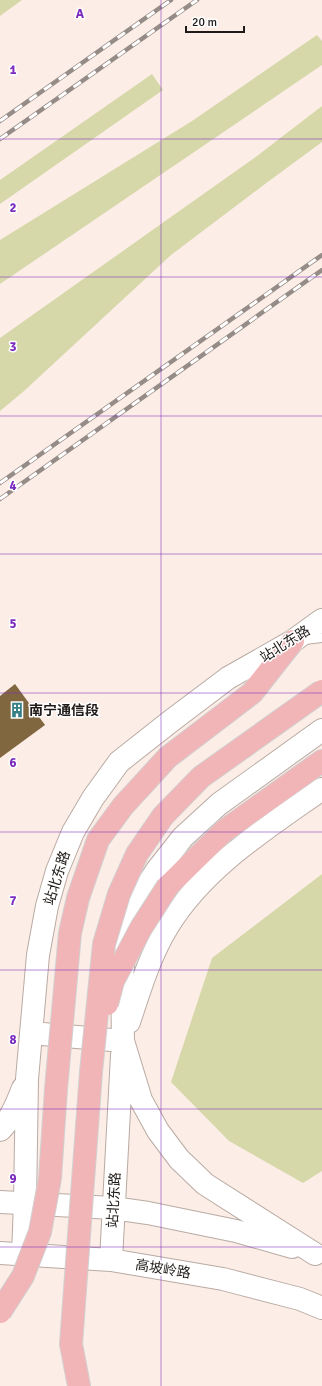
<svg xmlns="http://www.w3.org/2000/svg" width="322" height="1386" font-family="Signika,'Noto Sans SC',sans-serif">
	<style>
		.green { fill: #d6d8aa }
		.building { fill: #80673f }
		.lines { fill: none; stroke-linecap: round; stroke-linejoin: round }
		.lane-casing { stroke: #b9aba4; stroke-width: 10 }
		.secondary-casing { stroke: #b9aba4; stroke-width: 24 }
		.highway-casing { stroke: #d2d1d1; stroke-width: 24 }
		.lane { stroke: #fff; stroke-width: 8 }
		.secondary { stroke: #fff; stroke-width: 22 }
		.highway { stroke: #f1b4b7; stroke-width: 22 }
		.rail-casing { stroke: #968c87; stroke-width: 4.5 }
		.rail { stroke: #fff; stroke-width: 3; stroke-dasharray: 9; stroke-linecap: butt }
		.highway-bridge-casing { stroke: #d2d1d1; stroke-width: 24; stroke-linecap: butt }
		.highway-bridge { stroke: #f1b4b7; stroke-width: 22 }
		.grid { fill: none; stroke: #7b2cbf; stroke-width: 1; stroke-opacity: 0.55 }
		.labels { text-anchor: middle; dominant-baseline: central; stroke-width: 3; stroke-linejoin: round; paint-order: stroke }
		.street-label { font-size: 14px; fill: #1f1a17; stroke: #fff }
		.poi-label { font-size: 14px; font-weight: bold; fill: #1f1a17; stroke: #fff; text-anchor: start }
		.grid-label { font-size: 13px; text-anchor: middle; font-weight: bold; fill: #7b2cbf; stroke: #fff; stroke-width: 3; stroke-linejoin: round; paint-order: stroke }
	</style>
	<rect width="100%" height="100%" fill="#fcede6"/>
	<path class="green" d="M0 0H22L0 16Z
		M317 35 322 41V65L0 284V240L192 121Z
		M152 74 163 90 0 204V180Z
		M322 106V142L265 184 171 255 24 391 0 411V338L257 156Z
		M322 874V1171L303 1183 229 1141 171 1082 212 958Z"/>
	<path class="building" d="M15 684 45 725 0 758V696Z"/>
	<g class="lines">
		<g class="lane-casing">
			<path id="lane" d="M305 640 322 638"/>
		</g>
		<g class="secondary-casing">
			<path id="secondary" d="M129 1022C140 989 150 955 168 926 204 867 267 828 322 789
				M31 1033 123 1041
				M0 1130C11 1120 18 1101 23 1088
				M0 1202 113 1208 148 1213 236 1231 292 1247
				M0 1253 111 1260 223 1279 300 1299 322 1308
				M315 1254 205 1184 179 1159 158 1131 141 1100 123 1041 122 978 126 931 140 896 157 870 183 837 219 804 322 730
				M23 1255 25 1203 27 1079 38 955 47 906 57 871 73 832 93 798 119 762 171 721 228 678 293 641 322 620
				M111 1260 122 1055"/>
		</g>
		<g class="highway-casing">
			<path id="highway" d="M252 693 293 641
				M168 886 224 831 322 761
				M71 1344 79 1386"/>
		</g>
		<use href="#lane" class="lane"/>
		<use href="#secondary" class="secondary"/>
		<use href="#highway" class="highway"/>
		<g class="rail-casing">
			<path id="rail" d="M0 121 171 0
				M0 139 197 0
				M0 483 322 255
				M0 499 322 270"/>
		</g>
		<use href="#rail" class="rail"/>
		<g class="highway-bridge-casing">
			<path id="highway-bridge" d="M107 1004 113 981 141 928 168 886
				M0 1312 23 1276 40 1232 50 1178 56 1089 70 933 78 898 98 840 123 806 168 757 252 693
				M71 1344 91 1072 104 944 119 894 137 854 163 816 201 777 322 691"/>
		</g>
		<use href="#highway-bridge" class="highway-bridge"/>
	</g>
	<path class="grid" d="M161 0V1386M0 139H322M0 277H322M0 416H322M0 554H322M0 693H322M0 832H322M0 970H322M0 1109H322M0 1247H322"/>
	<defs>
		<g id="building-bare" transform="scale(1.2)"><path d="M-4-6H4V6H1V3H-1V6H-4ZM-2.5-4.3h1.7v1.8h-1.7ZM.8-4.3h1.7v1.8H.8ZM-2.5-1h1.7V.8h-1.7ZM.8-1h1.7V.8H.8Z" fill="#377f87" stroke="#fff" stroke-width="2.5" paint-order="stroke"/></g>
	</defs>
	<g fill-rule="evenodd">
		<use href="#building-bare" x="17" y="710"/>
	</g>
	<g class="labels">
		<g class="street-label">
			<text transform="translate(285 644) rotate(-32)">站北东路</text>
			<text transform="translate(57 878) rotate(-72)">站北东路</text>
			<text transform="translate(114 1200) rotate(-87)">站北东路</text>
			<text transform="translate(163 1269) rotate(9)">高坡岭路</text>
		</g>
		<g class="poi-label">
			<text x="29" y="710">南宁通信段</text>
		</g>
	</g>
	<g class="grid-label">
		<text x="80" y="18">A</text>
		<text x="13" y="74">1</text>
		<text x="13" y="212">2</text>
		<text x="13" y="351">3</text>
		<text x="13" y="490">4</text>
		<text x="13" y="628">5</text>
		<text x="13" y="767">6</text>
		<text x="13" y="905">7</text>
		<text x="13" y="1044">8</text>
		<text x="13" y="1183">9</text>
	</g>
	<path d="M186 26v6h58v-6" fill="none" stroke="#1f1a17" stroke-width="2"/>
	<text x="192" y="26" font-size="12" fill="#1f1a17" stroke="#ffffff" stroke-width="3" paint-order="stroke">20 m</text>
</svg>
